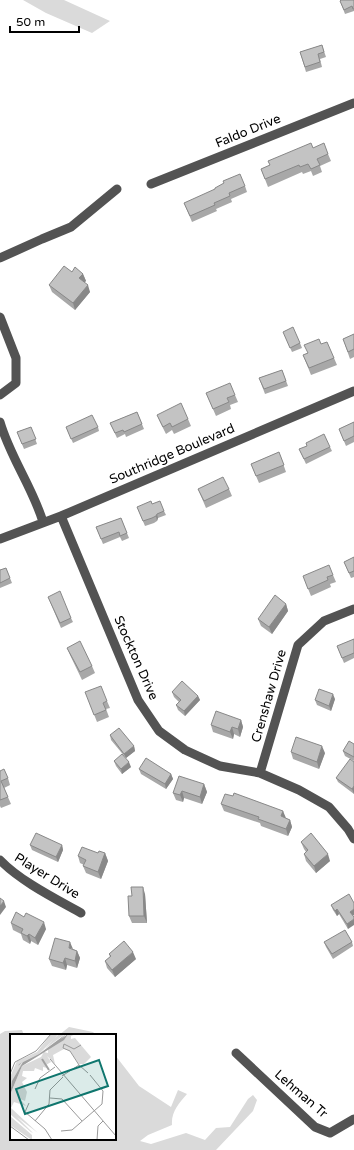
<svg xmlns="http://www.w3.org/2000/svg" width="354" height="1150" font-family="'Varela Round',sans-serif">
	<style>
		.green { fill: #dadada }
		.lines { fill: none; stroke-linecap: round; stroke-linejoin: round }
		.minor { stroke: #535353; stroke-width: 9 }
		.wall { fill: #a8a8a8 }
		.shaded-wall { fill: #888 }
		.building { fill: #c3c3c3; stroke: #888 }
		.labels { text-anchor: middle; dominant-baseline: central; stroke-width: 3.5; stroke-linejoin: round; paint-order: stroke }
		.street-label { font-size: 13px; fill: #000; stroke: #fff }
		.inset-river { fill: none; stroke: #a1a1a1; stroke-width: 2 }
		.inset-road { fill: none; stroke: #999; stroke-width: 1 }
		.view { fill: #0f766e; fill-opacity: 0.15; stroke: #0f766e; stroke-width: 2 }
		.inset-edge { fill: none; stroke: #000; stroke-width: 2 }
	</style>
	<rect width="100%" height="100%" fill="#fff"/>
	<path class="green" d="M23 0H64L110 21 92 33 46 13Z
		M69 1027 93 1032 96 1035H59Z
		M22 1030 24 1035H11V1139H115V1055L139 1086 171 1107 178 1090 187 1094C179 1103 171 1112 172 1125L148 1135 140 1141 151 1144 186 1133 205 1140 216 1128 230 1127 248 1099 253 1095 257 1100 253 1111 216 1150H0V1034L5 1031Z"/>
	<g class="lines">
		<path class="minor" d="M151 184 354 103
			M0 258 42 239 71 227 117 189
			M0 317 16 358V383L0 395
			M0 422C10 457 33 488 43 522
			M61 516 138 700 159 731 185 750 220 766 260 773 299 790 329 807 348 829 354 839
			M0 539 61 516 354 391
			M260 773 298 645 324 621 354 609
			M0 860C20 881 56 899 81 913
			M236 1053 315 1127 330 1133 354 1119"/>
	</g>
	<path class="wall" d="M354 0V11L345 14 340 1Z
		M322 45 326 57 320 59 322 67 306 72 300 52Z
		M313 148 328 154 331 161 320 166 322 172 313 176 311 171 303 174 302 172 268 187 261 169 270 165 268 161Z
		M245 186 247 192 231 199 232 202 216 209 217 211 192 222 184 203Z
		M72 272 83 274 86 281 84 282 90 292 75 310 52 292 49 285Z
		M354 334V357L350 359 343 339Z
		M285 336 300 343 302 348 292 352Z
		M321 344 334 358 337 365 311 375 303 355 308 353Z
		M282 370 288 386 265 394 259 378Z
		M206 393 235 395 238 402 230 405 231 409 216 416Z
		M137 412 144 429 126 437 125 434 117 438 110 423Z
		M157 415 188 419 191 426 174 434 172 430 166 434 160 422Z
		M354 422V442L346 446 339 429Z
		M31 427 37 444 24 449 17 432Z
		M66 427H98L99 431 73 443Z
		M330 447 332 451 306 464 299 449Z
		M279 452 286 472 259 483 251 464Z
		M198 489H229L232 496 206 508Z
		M152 504 164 511 166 515 158 518 157 521 154 523 145 526 137 507Z
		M121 518 129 538 122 541 120 537 103 544 96 527Z
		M354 557V577L351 578 344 562Z
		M6 568 12 583 0 588V570Z
		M333 575 336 582 330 584 331 587 311 596 303 576Z
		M48 597 71 618 73 622 61 628Z
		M286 604 288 611 272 634 261 626 258 619Z
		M354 639V658L344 663 337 646Z
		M67 648 92 666 95 673 82 680 70 655Z
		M172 692 198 696 200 700 185 716 178 710 176 705 179 702 174 697Z
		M88 699 107 701 110 708 106 709 109 717 97 722Z
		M335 699 331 711 317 705 315 700Z
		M241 720 243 727 240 737 234 734 233 739 213 732 211 725Z
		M110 735 134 746 135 751 126 758 111 740Z
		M354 744V761L345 756 343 751Z
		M291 752 325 753 319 769 293 759Z
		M114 761 131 767 122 774 116 766Z
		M354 762V794L338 782 336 778Z
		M139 769 171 774 173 779 166 789 141 774Z
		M0 771 8 778 10 785 4 788 11 804 1 808 0 806Z
		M204 784 207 792 202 804 184 798 183 802 176 800 173 793Z
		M221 804 283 811 285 818 290 820 292 827 288 836 261 826 260 823 224 811Z
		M301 842 330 861 316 873 306 861 304 854 306 852 304 849Z
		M30 845H62L63 850 58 862 32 850Z
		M105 853 108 861 101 879 86 873 83 866 84 865 80 863 78 856Z
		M145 894 147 923H132L129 916Z
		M331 905 353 916 348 929 339 914 337 916 333 910Z
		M11 923 46 929 38 945 31 941 30 944 23 940 21 934 13 930Z
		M324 942H352L353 946 333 959 326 947Z
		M73 949 77 951 80 958 77 968 67 965 66 970 52 966 49 959Z
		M109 954 136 959 115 977 107 968 105 961 110 957Z"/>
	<path class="shaded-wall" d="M83 274 86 281 82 285 79 278Z
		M88 285 90 292 75 310 73 303Z
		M157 514 158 518 157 521 156 516Z
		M286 604 288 611 272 634 269 627Z
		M333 694 335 699 331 711 329 706Z
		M198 696 200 700 185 716 184 711Z
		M241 720 243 727 240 737 238 729Z
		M232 727 234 734 233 739 230 732Z
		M134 746 135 751 126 758 124 754Z
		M322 746 325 753 319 769 317 762Z
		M129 762 131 767 122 774 121 769Z
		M171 774 173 779 166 789 165 784Z
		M204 784 207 792 202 804 200 797Z
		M354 786V794L352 789Z
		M182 791 184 798 183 802 180 795Z
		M283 811 286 818 281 816Z
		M290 820 292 827 288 836 286 829Z
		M62 845 63 850 58 862 56 857Z
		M105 853 108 861 101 879 98 872Z
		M328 854 330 861 316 873 314 866Z
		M143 887 145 894 147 923 144 916Z
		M4 901 6 907 0 915V906Z
		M337 909 339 914 337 916 335 911Z
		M354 909V915L352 916 350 912Z
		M354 919V925L348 929 347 924Z
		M44 922 46 929 38 945 35 938Z
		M29 934 31 941 30 944 27 936Z
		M70 942 73 949 69 948Z
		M77 951 80 958 77 968 75 961Z
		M133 952 136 959 115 977 112 970Z
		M65 958 67 965 66 970 63 963Z"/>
	<path class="building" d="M341 0H354V9H353L352 6 344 10 340 1Z
		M322 45 324 52 318 54 320 62 305 67 300 52Z
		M311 143 313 148 324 143 328 154 317 159 320 165 311 169 308 164 300 167 299 165 265 179 261 169 270 165 268 161Z
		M240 174 245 186 229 193 230 196 214 203 215 205 190 216 184 203 215 189V188L224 183 223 181Z
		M64 266 72 272 75 267 83 274 79 278 88 285 73 303 49 285Z
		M293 327 300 343 290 348 283 332Z
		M354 334V349L348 352 343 339Z
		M319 339 321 344 327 342 334 358 309 368 303 355 308 353 304 345Z
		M282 370 286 381 264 389 259 378Z
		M230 383 235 395 227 398 229 402 213 409 206 393Z
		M181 403 188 419 172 427 170 423 163 427 157 415Z
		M137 412 142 424 124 432 123 430 115 433 110 423Z
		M92 415 98 427 71 439 66 427Z
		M354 422V436L344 441 339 429Z
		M31 427 36 439 22 444 17 432Z
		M324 434 330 447 304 459 299 449 307 446 306 443Z
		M279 452 284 465 256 476 251 464Z
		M223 477 229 489 204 501 198 489Z
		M151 501 152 504 160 501 164 511 157 514 156 516 152 518 143 521 137 507Z
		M121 518 127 533 120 536 119 532 101 539 96 527Z
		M354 557V571L349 573 344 562Z
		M329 565 333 575 327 577 328 580 308 589 303 576Z
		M6 568 10 578 0 583V570Z
		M60 591 71 618 60 623 48 597Z
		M275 595 286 604 269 627 258 619Z
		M354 639V653L342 658 337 646Z
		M80 641 92 666 80 672 67 648Z
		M182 681 198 696 184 711 176 705 181 700 172 692Z
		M101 686 107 701 103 703 106 710 94 715 85 692Z
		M319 689 333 694 329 706 315 700Z
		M216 711 241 720 238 729 232 727 230 732 211 725Z
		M119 728 134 746 124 754 110 735Z
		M296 737 322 746 317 762 291 752Z
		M349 741 354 744V757L343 751Z
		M122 754 129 762 121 769 114 761Z
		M146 758 171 774 165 784 139 769Z
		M350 759 354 762V786L352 789 336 778Z
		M4 769 8 778 1 781 8 797 0 800V771Z
		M179 776 204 784 200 797 182 791 180 795 173 793Z
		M234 793 283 811 281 816 290 820 286 829 258 819 259 817 221 804 225 794 233 796Z
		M36 833 62 845 56 857 30 845Z
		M311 833 328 854 314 866 304 854 308 850 301 842Z
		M82 847 98 853 99 851 105 853 98 872 83 866 86 860 78 856Z
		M131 887H143L144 916H129L128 896H132Z
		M349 894 354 903V909L350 912 354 917V919L347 924 337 909 335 911 331 905Z
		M0 898 4 901 0 906Z
		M16 912 24 917 26 913 44 922 35 938 29 934 27 936 21 933 23 929 11 923Z
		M345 930 352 942 332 954 324 942Z
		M55 938 70 942 69 948 77 951 75 961 65 958 63 963 49 959Z
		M124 941 133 952 112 970 105 961 111 956 109 954Z"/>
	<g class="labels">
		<g class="street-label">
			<text transform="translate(248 131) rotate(-22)">Faldo Drive</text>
			<text transform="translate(172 454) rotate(-23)">Southridge Boulevard</text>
			<text transform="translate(136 658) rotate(66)">Stockton Drive</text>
			<text transform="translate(269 696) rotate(-74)">Crenshaw Drive</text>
			<text transform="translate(47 876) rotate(32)">Player Drive</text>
			<text transform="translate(301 1094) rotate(41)">Lehman Tr</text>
		</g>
	</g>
	<g transform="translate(10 1034)">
		<rect width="106" height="106" fill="#fff"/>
		<path d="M41 0H48L45 4 49 0H55L35 15 44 5 29 20 9 30 8 32 14 28 0 54V43L7 27 27 18ZM58 0H66L61 2V5L65 4 81 23 74 30H69L60 17 54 15 43 21 45 30 37 22 41 28 36 31 37 34 33 33V37L25 34 24 37H13L12 42 17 44 12 48 17 58 15 67 10 65 16 72 4 68 1 74 28 99 7 83 23 99 21 98 0 80V61L12 32 31 23 34 18 38 19V15ZM0 82 22 101V106L0 91Z" fill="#dadada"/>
		<path d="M56 0 51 5 58 0 54 6 12 32 0 61 2 47 13 28 8 32 9 30 29 20Z" fill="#a1a1a1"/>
		<path class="inset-river" d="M32 25 39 36"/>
		<path class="inset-road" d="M40 25 106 102M69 31 60 17 53 14 54 10 64 15 71 11M0 40 5 28 26 17 41 0M52 42 69 31 78 39M25 55 30 44 45 33M40 64 52 65 72 87M19 69 15 78 35 95 42 106M25 87 39 70 40 56 53 43M0 92 19 106M51 97 62 96 92 70 93 57 80 41M87 106 88 92 93 87"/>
		<path class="view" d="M89 26 98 52 15 80 6 55Z"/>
		<rect width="106" height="106" class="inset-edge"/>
	</g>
	<path d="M10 26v6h69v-6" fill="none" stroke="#000000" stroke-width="2"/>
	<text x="16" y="26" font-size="12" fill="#000000" stroke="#ffffff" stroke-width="3" paint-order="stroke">50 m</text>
</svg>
